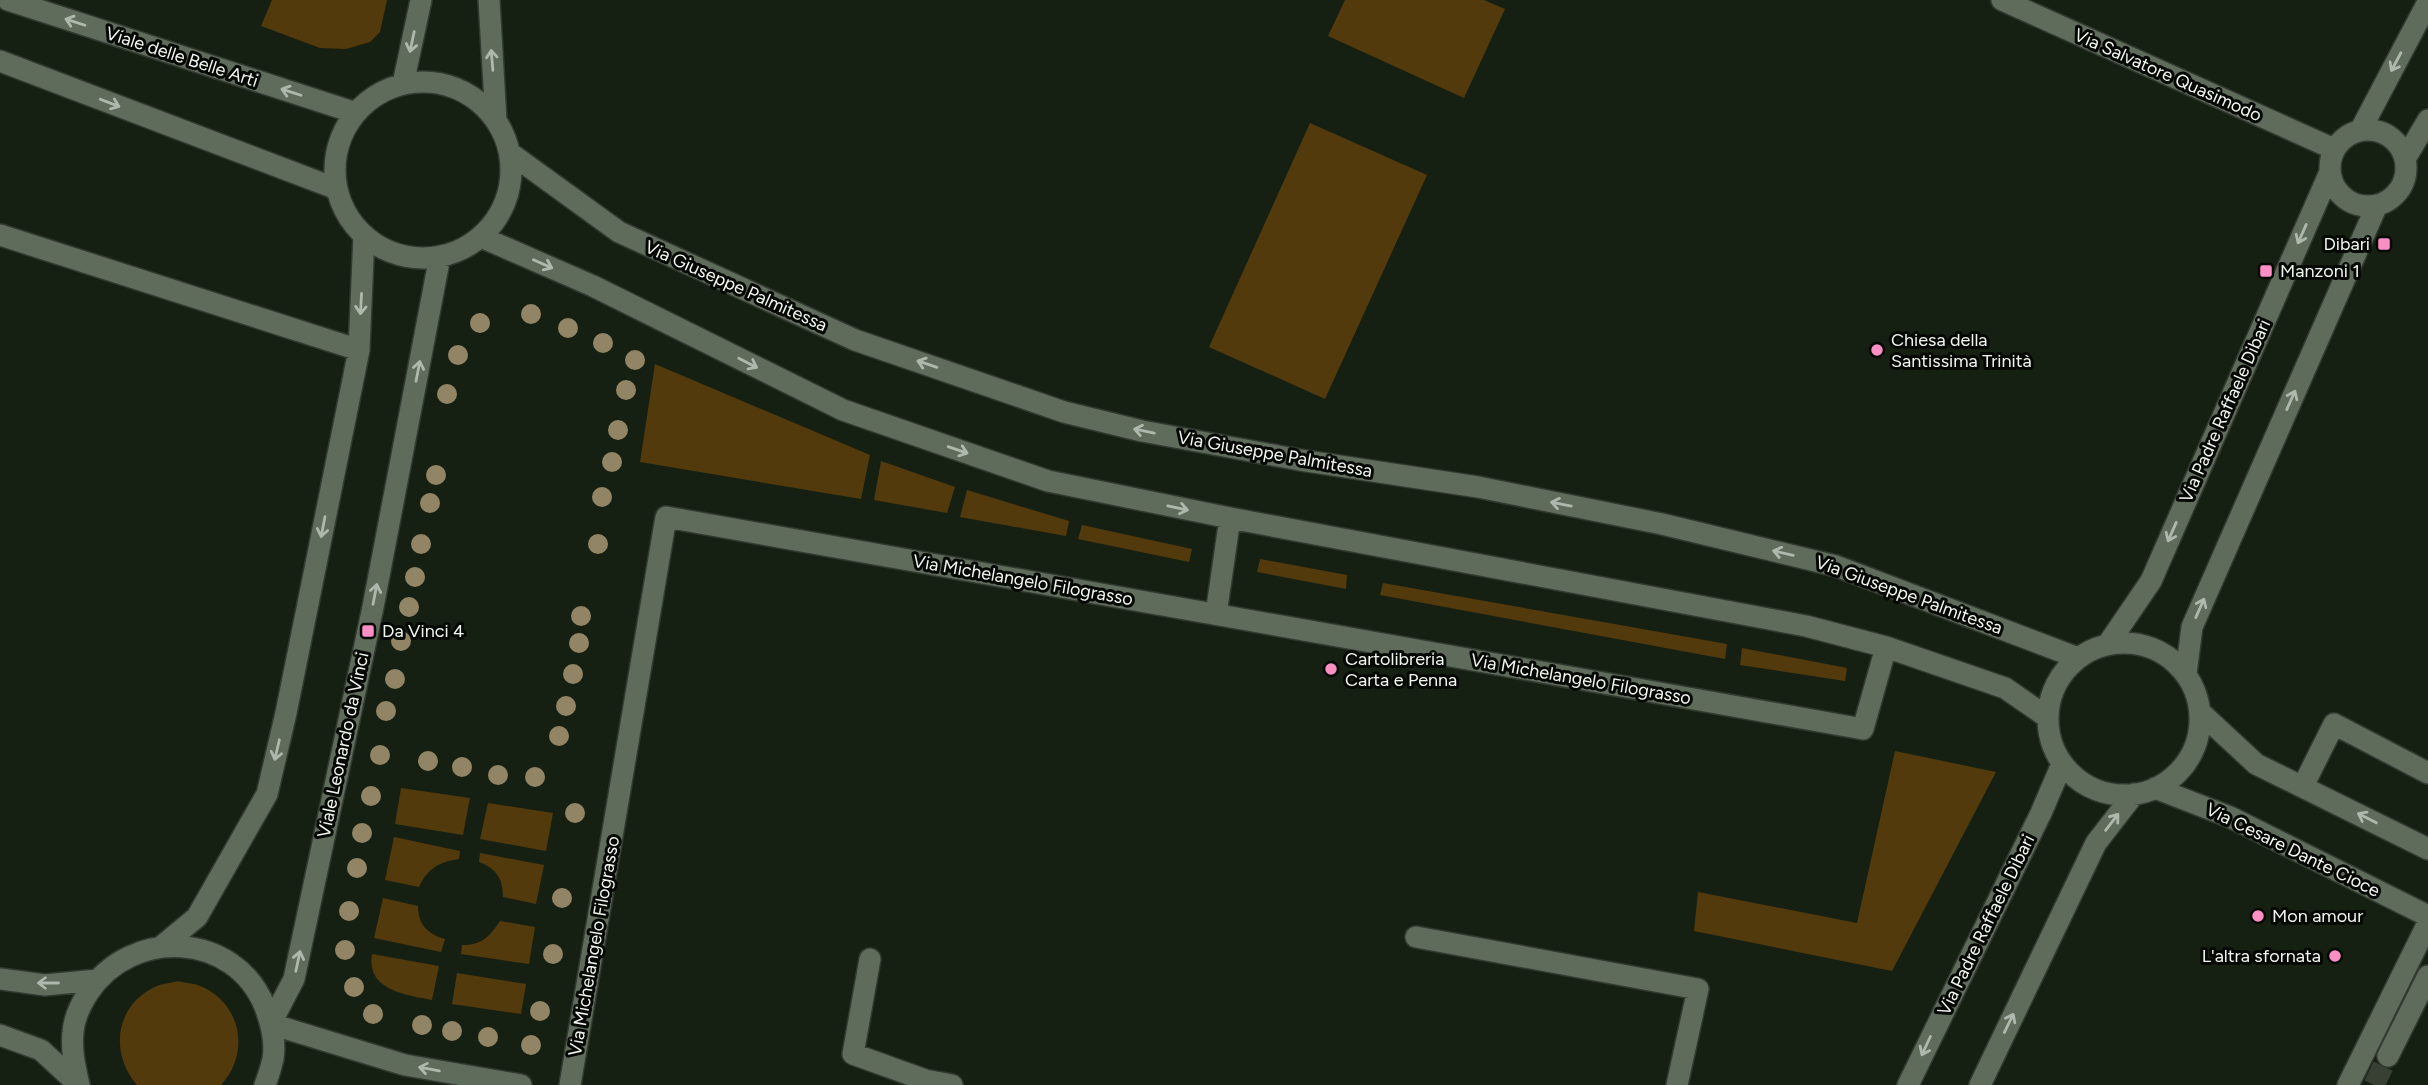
<svg xmlns="http://www.w3.org/2000/svg" width="2428" height="1085" font-family="Figtree,sans-serif">
	<style>
		.green { fill: #523a0d }
		.lines { fill: none; stroke-linecap: round; stroke-linejoin: round }
		.minor-tunnel { stroke: #374033; stroke-width: 21; stroke-dasharray: 21 10; stroke-linecap: butt }
		.minor-casing { stroke: #323930; stroke-width: 24 }
		.minor { stroke: #5f6b5b; stroke-width: 21 }
		.tree { fill: #928565 }
		.oneway { stroke: #afb8ac }
		.poi-dot { fill: #fb8fc4; stroke: #050804; stroke-width: 2.5 }
		.labels { text-anchor: middle; dominant-baseline: central; stroke-width: 6; stroke-linejoin: round; paint-order: stroke }
		.street-label { font-size: 18px; fill: #f0f7ee; stroke: #050804 }
		.poi-label { font-size: 18px; fill: #f0f7ee; stroke: #050804; text-anchor: start }
	</style>
	<rect width="100%" height="100%" fill="#162012"/>
	<path class="green" d="M272 0H387L380 32 370 42 346 49 320 48 261 26Z
		M1345 0H1484L1505 9 1464 98 1328 36Z
		M1310 123 1427 175 1325 399 1209 347Z
		M655 364 870 455 861 499 640 462Z
		M881 461 955 487 947 513 874 500Z
		M967 490 1069 521 1066 536 960 517Z
		M1082 525 1192 549 1189 562 1078 539Z
		M1260 559 1347 575 1346 589 1257 572Z
		M1383 583 1727 644 1725 659 1380 595Z
		M1742 648 1847 668 1845 681 1740 665Z
		M1895 751 1996 772 1892 971 1694 931 1698 892 1857 923Z
		M401 788 470 798 463 835 395 824Z
		M488 803 553 813 546 851 480 839Z
		M394 837 460 851 459 859C439 862 428 868 419 887L385 880Z
		M480 853 544 865 536 904 503 897C503 879 496 868 479 862Z
		M383 898 418 906C418 924 427 934 445 939L441 952 374 938Z
		M500 921 535 927 529 964 461 954 462 945C482 945 489 937 500 921Z
		M372 954 439 966 432 1000C405 995 366 990 372 954Z
		M457 973 526 984 521 1014 452 1004Z
		M178 981C185 983 194 983 200 986 241 1002 251 1053 221 1085H137C109 1053 115 1004 157 986 164 983 172 983 178 981Z"/>
	<g class="lines">
		<path class="minor-tunnel" d="M2374 1085 2388 1056"/>
		<g class="minor-casing">
			<path id="minor" d="M8 0 356 113
				M489 0 496 120
				M2002 0 2334 149
				M0 61 337 189
				M335 170a88 88 0 1 1 176 0a88 88 0 1 1-176 0Z
				M403 84 421 0
				M2330 168a38 38 0 1 1 76 0a38 38 0 1 1-76 0Z
				M2360 131 2428 2
				M510 153 619 232 855 340 1064 412 1142 431 1300 460 1478 487 1662 524 1836 566 2078 658
				M2405 159 2428 120
				M0 235 359 350
				M481 237 593 286 843 410 1048 481 1230 518 1806 626 1886 647 2005 688 2047 717
				M1216 614 1230 518
				M2048 719a76 76 0 1 1 152 0a76 76 0 1 1-152 0Z
				M2108 644 2151 581 2330 172
				M2186 674 2192 627 2377 205
				M2200 712 2256 764 2428 849
				M2303 786 2334 724 2428 773
				M2155 788 2230 817 2428 916
				M1416 937 1698 989 1677 1085
				M162 946 197 917 267 794 286 713 359 350 364 235
				M870 959 853 1054 925 1080
				M0 979 45 985 97 980
				M271 1023 294 979 373 607 440 256
				M271 1024 405 1065 521 1085
				M0 1035 41 1050 79 1085
				M2388 1056 2428 976
				M79 1085C75 1067 71 1051 73 1032 74 1019 81 1004 88 993 131 927 235 931 265 1007 271 1023 276 1042 273 1059 271 1068 268 1077 265 1085
				M570 1085 666 517 1863 729 1886 647
				M925 1085V1080L952 1085
				M1908 1085 2041 813 2062 764
				M1980 1085 2096 843 2134 794
				M2348 1085 2428 923"/>
		</g>
		<use href="#minor" class="minor"/>
	</g>
	<g class="tree">
		<circle cx="531" cy="314" r="10"/>
		<circle cx="480" cy="323" r="10"/>
		<circle cx="568" cy="328" r="10"/>
		<circle cx="603" cy="343" r="10"/>
		<circle cx="458" cy="355" r="10"/>
		<circle cx="635" cy="360" r="10"/>
		<circle cx="626" cy="390" r="10"/>
		<circle cx="447" cy="394" r="10"/>
		<circle cx="618" cy="430" r="10"/>
		<circle cx="612" cy="462" r="10"/>
		<circle cx="436" cy="475" r="10"/>
		<circle cx="602" cy="497" r="10"/>
		<circle cx="430" cy="503" r="10"/>
		<circle cx="421" cy="544" r="10"/>
		<circle cx="598" cy="544" r="10"/>
		<circle cx="415" cy="577" r="10"/>
		<circle cx="409" cy="607" r="10"/>
		<circle cx="581" cy="616" r="10"/>
		<circle cx="401" cy="641" r="10"/>
		<circle cx="579" cy="643" r="10"/>
		<circle cx="573" cy="674" r="10"/>
		<circle cx="395" cy="679" r="10"/>
		<circle cx="566" cy="706" r="10"/>
		<circle cx="386" cy="711" r="10"/>
		<circle cx="559" cy="736" r="10"/>
		<circle cx="380" cy="755" r="10"/>
		<circle cx="428" cy="761" r="10"/>
		<circle cx="462" cy="767" r="10"/>
		<circle cx="498" cy="775" r="10"/>
		<circle cx="535" cy="777" r="10"/>
		<circle cx="371" cy="796" r="10"/>
		<circle cx="575" cy="813" r="10"/>
		<circle cx="362" cy="833" r="10"/>
		<circle cx="357" cy="868" r="10"/>
		<circle cx="562" cy="898" r="10"/>
		<circle cx="349" cy="911" r="10"/>
		<circle cx="345" cy="950" r="10"/>
		<circle cx="553" cy="954" r="10"/>
		<circle cx="354" cy="987" r="10"/>
		<circle cx="540" cy="1011" r="10"/>
		<circle cx="373" cy="1014" r="10"/>
		<circle cx="422" cy="1025" r="10"/>
		<circle cx="452" cy="1031" r="10"/>
		<circle cx="488" cy="1037" r="10"/>
		<circle cx="531" cy="1045" r="10"/>
	</g>
	<defs><path id="oneway-shaft" d="M-6 0H5M1.5-3L5.5 0L1.5 3" fill="none" stroke-width="1.6" stroke-linecap="round" stroke-linejoin="round" transform="scale(1.75)"/></defs>
	<g class="oneway">
		<use href="#oneway-shaft" transform="translate(75 22) rotate(-162)"/>
		<use href="#oneway-shaft" transform="translate(412 42) rotate(102)"/>
		<use href="#oneway-shaft" transform="translate(492 60) rotate(-95)"/>
		<use href="#oneway-shaft" transform="translate(2396 62) rotate(118)"/>
		<use href="#oneway-shaft" transform="translate(291 92) rotate(-162)"/>
		<use href="#oneway-shaft" transform="translate(110 103) rotate(21)"/>
		<use href="#oneway-shaft" transform="translate(2302 234) rotate(114)"/>
		<use href="#oneway-shaft" transform="translate(543 264) rotate(24)"/>
		<use href="#oneway-shaft" transform="translate(361 304) rotate(93)"/>
		<use href="#oneway-shaft" transform="translate(748 363) rotate(27)"/>
		<use href="#oneway-shaft" transform="translate(927 364) rotate(-161)"/>
		<use href="#oneway-shaft" transform="translate(418 371) rotate(-79)"/>
		<use href="#oneway-shaft" transform="translate(2291 400) rotate(-66)"/>
		<use href="#oneway-shaft" transform="translate(1144 431) rotate(-168)"/>
		<use href="#oneway-shaft" transform="translate(958 450) rotate(19)"/>
		<use href="#oneway-shaft" transform="translate(1561 504) rotate(-169)"/>
		<use href="#oneway-shaft" transform="translate(1178 508) rotate(12)"/>
		<use href="#oneway-shaft" transform="translate(323 527) rotate(101)"/>
		<use href="#oneway-shaft" transform="translate(2172 532) rotate(114)"/>
		<use href="#oneway-shaft" transform="translate(1783 553) rotate(-167)"/>
		<use href="#oneway-shaft" transform="translate(375 594) rotate(-79)"/>
		<use href="#oneway-shaft" transform="translate(2200 608) rotate(-66)"/>
		<use href="#oneway-shaft" transform="translate(277 750) rotate(103)"/>
		<use href="#oneway-shaft" transform="translate(2367 818) rotate(-153)"/>
		<use href="#oneway-shaft" transform="translate(2112 822) rotate(-52)"/>
		<use href="#oneway-shaft" transform="translate(298 961) rotate(-78)"/>
		<use href="#oneway-shaft" transform="translate(48 983) rotate(180)"/>
		<use href="#oneway-shaft" transform="translate(2009 1023) rotate(-64)"/>
		<use href="#oneway-shaft" transform="translate(1926 1046) rotate(115)"/>
		<use href="#oneway-shaft" transform="translate(429 1069) rotate(-170)"/>
	</g>
	<g class="poi-dot">
		<rect x="2377" y="237" width="14" height="14" rx="3.5"/>
		<rect x="2259" y="264" width="14" height="14" rx="3.5"/>
		<circle cx="1877" cy="350" r="7"/>
		<rect x="361" y="624" width="14" height="14" rx="3.5"/>
		<circle cx="1331" cy="669" r="7"/>
		<circle cx="2258" cy="916" r="7"/>
		<circle cx="2335" cy="956" r="7"/>
	</g>
	<g class="labels">
		<g class="street-label">
			<text transform="translate(182 57) rotate(18)">Viale delle Belle Arti</text>
			<text transform="translate(2168 75) rotate(24)">Via Salvatore Quasimodo</text>
			<text transform="translate(736 286) rotate(24)">Via Giuseppe Palmitessa</text>
			<text transform="translate(2225 411) rotate(-66)">Via Padre Raffaele Dibari</text>
			<text transform="translate(1275 454) rotate(10)">Via Giuseppe Palmitessa</text>
			<text transform="translate(1023 580) rotate(10)">Via Michelangelo Filograsso</text>
			<text transform="translate(1909 595) rotate(20)">Via Giuseppe Palmitessa</text>
			<text transform="translate(1581 679) rotate(10)">Via Michelangelo Filograsso</text>
			<text transform="translate(343 745) rotate(-78)">Viale Leonardo da Vinci</text>
			<text transform="translate(2293 850) rotate(26)">Via Cesare Dante Cioce</text>
			<text transform="translate(1986 925) rotate(-64)">Via Padre Raffaele Dibari</text>
			<text transform="translate(594 946) rotate(-80)">Via Michelangelo Filograsso</text>
		</g>
		<g class="poi-label">
			<text x="2370" y="244" text-anchor="end">Dibari</text>
			<text x="2280" y="271">Manzoni 1</text>
			<text x="1891" y="340">Chiesa della<tspan x="1891" dy="21">Santissima Trinità</tspan></text>
			<text x="382" y="631">Da Vinci 4</text>
			<text x="1345" y="659">Cartolibreria<tspan x="1345" dy="21">Carta e Penna</tspan></text>
			<text x="2272" y="916">Mon amour</text>
			<text x="2321" y="956" text-anchor="end">L'altra sfornata</text>
		</g>
	</g>
</svg>
